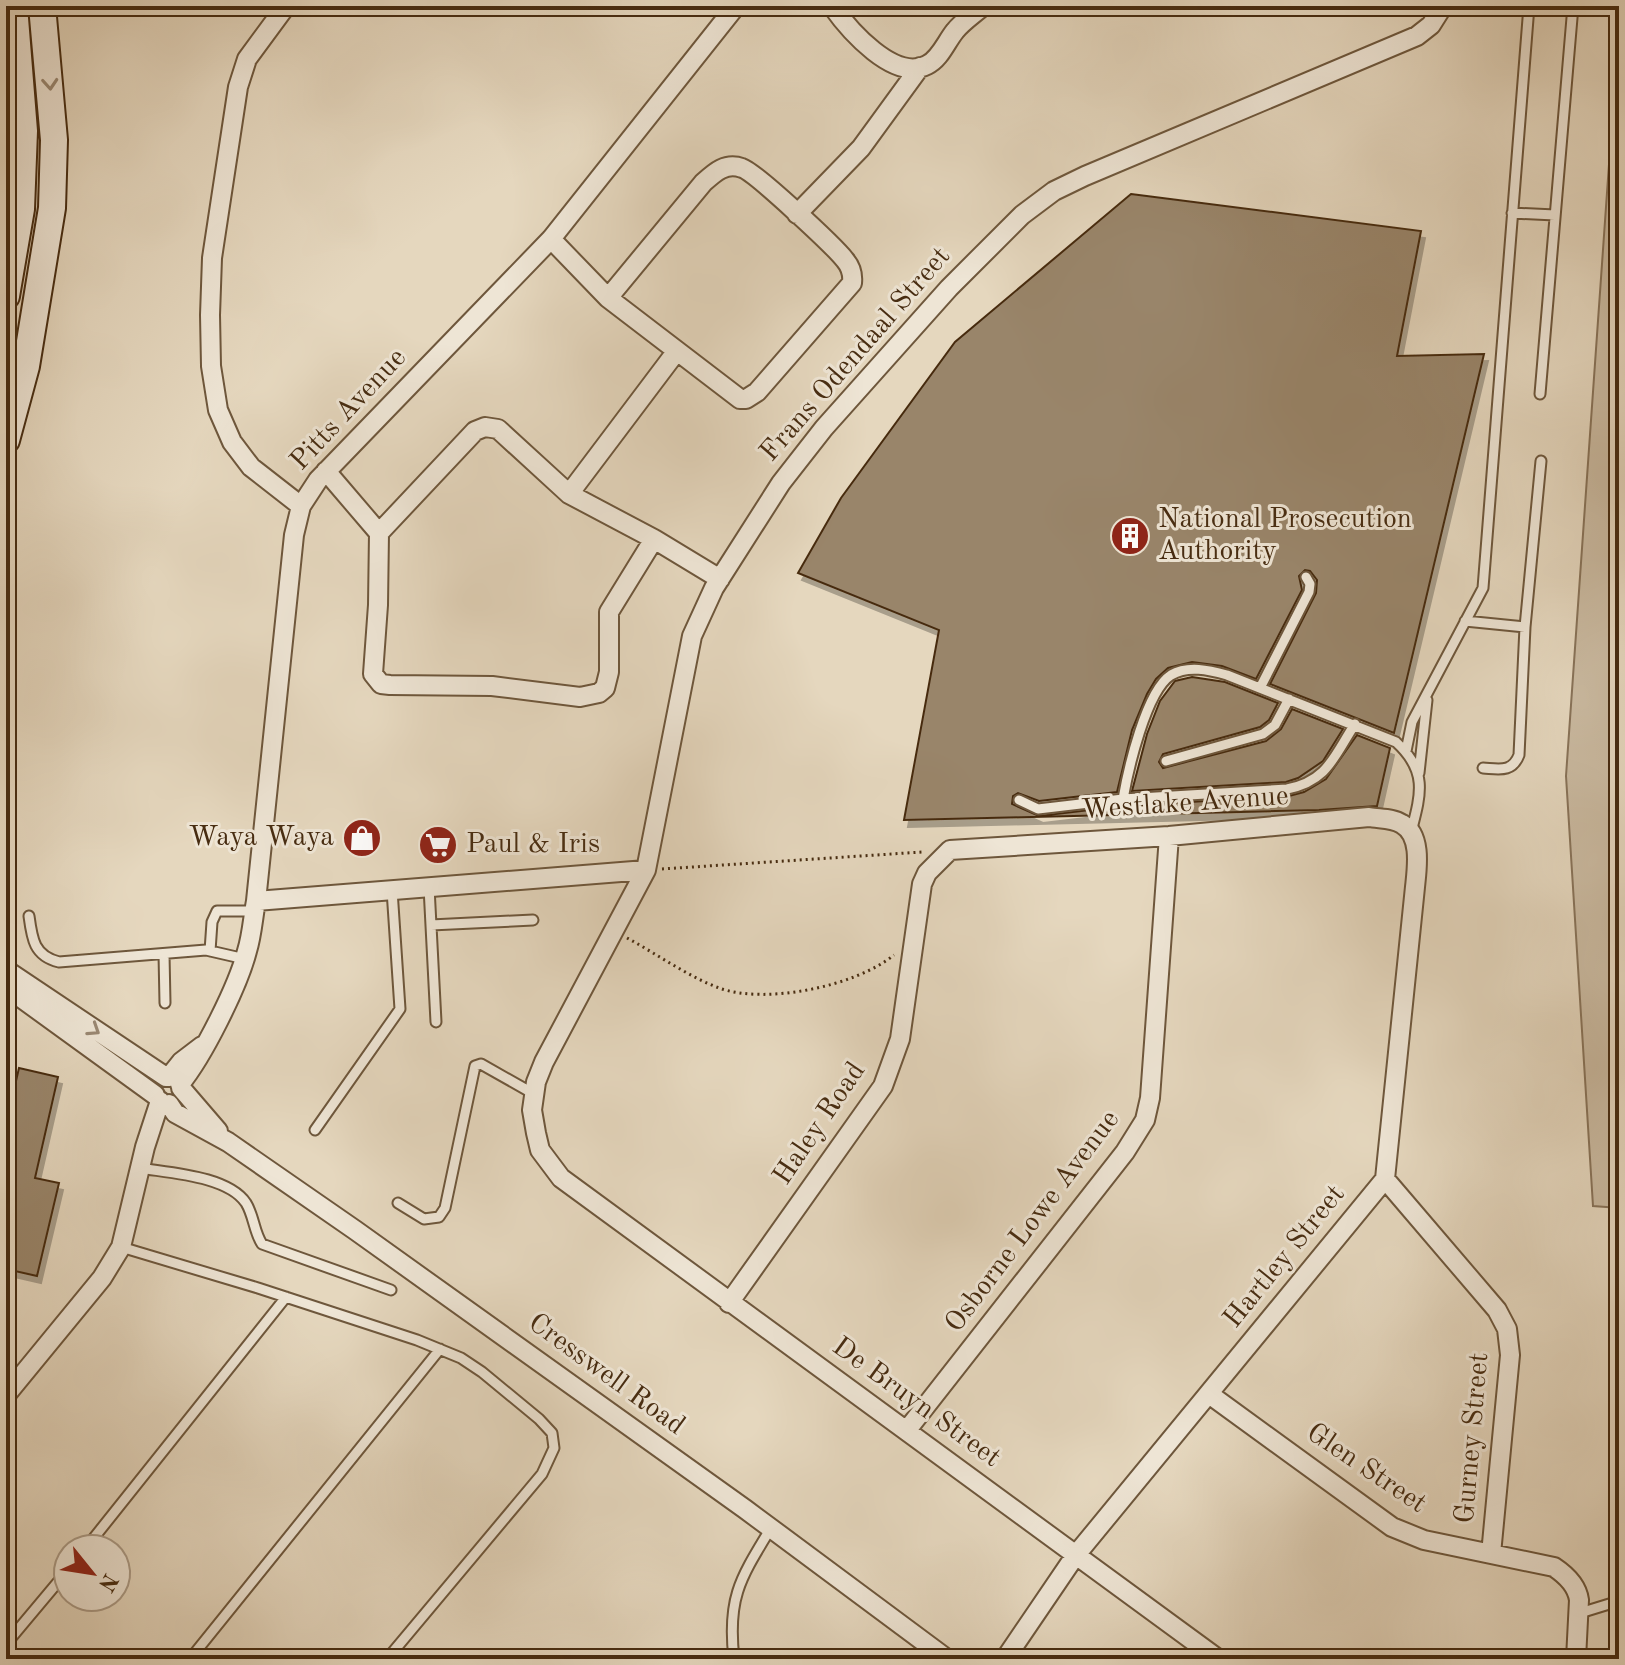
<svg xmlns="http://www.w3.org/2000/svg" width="1625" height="1665" font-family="'Old Standard TT',serif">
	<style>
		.green { fill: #cabaa1; stroke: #887359; stroke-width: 2 }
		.building { fill: #99856b; stroke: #472c11; stroke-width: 2; filter: url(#shadow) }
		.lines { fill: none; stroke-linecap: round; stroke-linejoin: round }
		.lane-casing { stroke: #6e573c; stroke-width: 13 }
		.street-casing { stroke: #6e573c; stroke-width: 22 }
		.secondary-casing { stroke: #472c11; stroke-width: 30 }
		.path { stroke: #472c11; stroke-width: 3; stroke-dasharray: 2 4; stroke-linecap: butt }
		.lane { stroke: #eee5d5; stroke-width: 9 }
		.street { stroke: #eee5d5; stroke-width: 18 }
		.secondary { stroke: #eee5d5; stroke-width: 26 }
		.oneway { stroke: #9a8873 }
		.labels { text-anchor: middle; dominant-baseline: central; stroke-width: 6; stroke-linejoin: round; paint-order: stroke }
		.street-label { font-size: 28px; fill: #472c11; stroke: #eee5d5 }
		.poi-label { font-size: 28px; fill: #472c11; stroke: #eee5d5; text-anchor: start }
	</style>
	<defs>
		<filter id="shadow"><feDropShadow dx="4" dy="7" stdDeviation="0" flood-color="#0004"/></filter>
	</defs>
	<rect width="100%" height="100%" fill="#e5d7be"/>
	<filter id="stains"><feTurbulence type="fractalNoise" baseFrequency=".0025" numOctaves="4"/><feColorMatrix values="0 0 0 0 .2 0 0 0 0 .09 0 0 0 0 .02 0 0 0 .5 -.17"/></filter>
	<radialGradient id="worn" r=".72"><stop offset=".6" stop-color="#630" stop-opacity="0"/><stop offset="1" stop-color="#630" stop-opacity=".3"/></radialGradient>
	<path class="green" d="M1619 22V1208L1593 1206 1566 776Z"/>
	<path class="building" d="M1131 194 1421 231 1397 356 1484 354 1394 733 1270 684 1316 593 1317 580 1310 571 1305 570 1299 576 1302 590 1256 679 1222 666 1192 662 1168 668 1156 679 1147 694 1132 730 1117 792 1039 801 1018 793 1013 796 1012 804 1039 816 1124 806 1289 796 1304 792 1326 779 1357 735 1390 748 1377 806 1319 810 904 820 939 630 798 573 841 498 955 342Z
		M1192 677 1225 682 1278 703 1269 720 1260 727 1163 754 1159 762 1163 768 1266 741 1281 729 1292 709 1343 729 1323 761 1298 778 1286 782 1132 791 1147 734 1160 701 1175 681Z
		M19 1068 58 1077 35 1178 59 1183 37 1276 6 1269V1235L14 1201 6 1199V1124Z"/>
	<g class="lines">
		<g class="lane-casing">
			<path id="lane" d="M1512 213 1555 215
				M1540 394 1573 6
				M1465 621 1525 627
				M1260 688 1309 592 1310 584 1306 577
				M1406 751 1412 722 1483 588 1529 6
				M1166 761 1263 734 1275 725 1289 699
				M1483 768C1499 769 1512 773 1519 755L1525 627 1541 461
				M1419 773 1427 700
				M1123 799 1287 789C1328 781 1334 756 1355 724
				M1019 800 1038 809 1123 799C1128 770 1146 691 1171 675 1188 665 1209 670 1227 675L1396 742C1428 771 1421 794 1411 832
				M429 887 436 1022
				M29 916C32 939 34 956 59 962L206 950 245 959
				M431 925 533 920
				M210 951 212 922 217 911H254
				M164 954 165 1003
				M315 1130 400 1009 392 890
				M140 1168C170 1173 228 1176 246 1203 254 1216 254 1232 262 1244L391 1290
				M398 1203 424 1219 439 1217 445 1208 475 1066 481 1064 534 1094
				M121 1247 258 1288 417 1340 461 1358 482 1372 539 1419 552 1433 554 1448 542 1474 387 1659
				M85 1549 286 1297
				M1580 1613 1619 1601
				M6 1644 68 1570
				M190 1659 440 1349
				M734 1659C727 1598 740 1579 771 1528"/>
		</g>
		<g class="street-casing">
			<path id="street" d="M286 6 247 59 238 87 212 258 210 315 211 366 218 410 232 442 251 467 301 506
				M832 6C849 30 894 82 927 65 940 59 946 42 955 31 962 22 974 14 983 6
				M797 214 861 148 920 67
				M551 239 608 298 740 399H746L757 392 852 283C853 274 851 267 845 260 834 246 755 172 742 168 725 162 714 173 703 183L608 298
				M326 471 379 533
				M569 494 676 352
				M654 539 609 612V672L605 688 599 693 580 697 492 686 390 685 381 684 373 674 378 605 379 533 475 431 485 427 498 429 569 494 654 539 720 579
				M256 901 646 870
				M6 970 166 1077
				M6 987 155 1095
				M169 1077 181 1062 202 1046
				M180 1084C203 1056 238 986 247 951 252 935 253 917 256 901L294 535 301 506 318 480 551 239 736 6
				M181 1088 218 1131
				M169 1104 175 1113 228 1142 355 1230 745 1509 947 1659
				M1385 1179 1497 1310 1507 1329 1510 1355 1491 1554
				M729 1303 883 1086 900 1039 922 884 927 873 950 850 1169 836 1369 817C1379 819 1393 818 1402 824 1422 835 1417 868 1415 887L1385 1179 1075 1556 1005 1659
				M1209 1394 1392 1527 1424 1540 1554 1567C1566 1575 1577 1585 1579 1600L1576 1659
				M6 1395 102 1278 121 1247 145 1147 160 1101
				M907 1430 1125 1152 1145 1120 1150 1098 1169 836
				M1218 1659 561 1178 540 1150 536 1133 532 1110 536 1082 544 1062 646 870 692 636 714 588 781 483 824 428 949 288 1022 215 1054 191 1085 176 1417 36 1431 25 1443 6"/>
		</g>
		<g class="secondary-casing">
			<path id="secondary" d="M6 296 21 209 24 131 14 6
				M6 440 26 366 52 208 54 140 42 6"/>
		</g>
		<path class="path" d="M662 869 922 852
			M627 938C657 954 687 976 719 988 766 1005 856 986 894 955"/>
		<use href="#lane" class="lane"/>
		<use href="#street" class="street"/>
		<use href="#secondary" class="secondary"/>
	</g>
	<defs><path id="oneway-chevron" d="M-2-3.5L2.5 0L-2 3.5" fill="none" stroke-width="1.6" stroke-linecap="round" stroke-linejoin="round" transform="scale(2)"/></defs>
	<g class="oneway">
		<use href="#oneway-chevron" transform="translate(50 84) rotate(86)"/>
		<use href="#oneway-chevron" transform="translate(94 1030) rotate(33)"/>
	</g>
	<defs>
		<g id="building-disc" transform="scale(2)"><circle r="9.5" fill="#8f2418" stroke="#eee5d5"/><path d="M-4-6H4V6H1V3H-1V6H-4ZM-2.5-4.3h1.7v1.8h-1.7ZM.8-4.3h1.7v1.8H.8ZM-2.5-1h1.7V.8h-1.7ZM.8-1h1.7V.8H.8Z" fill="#fff"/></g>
		<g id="shop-disc" transform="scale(2)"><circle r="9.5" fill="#8f2418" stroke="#eee5d5"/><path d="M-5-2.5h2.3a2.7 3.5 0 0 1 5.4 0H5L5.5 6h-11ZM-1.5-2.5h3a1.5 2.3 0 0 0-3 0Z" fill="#fff"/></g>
		<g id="supermarket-disc" transform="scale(2)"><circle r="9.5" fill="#8f2418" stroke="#eee5d5"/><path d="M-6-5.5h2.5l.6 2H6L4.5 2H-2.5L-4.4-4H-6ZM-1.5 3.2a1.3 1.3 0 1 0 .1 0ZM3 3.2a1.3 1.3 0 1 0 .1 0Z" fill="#fff"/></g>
	</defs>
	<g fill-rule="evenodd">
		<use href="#building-disc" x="1130" y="536"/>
		<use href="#shop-disc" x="362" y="838"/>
		<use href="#supermarket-disc" x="438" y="845"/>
	</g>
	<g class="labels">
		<g class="street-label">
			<text transform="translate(856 355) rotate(-49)">Frans Odendaal Street</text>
			<text transform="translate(349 410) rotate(-47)">Pitts Avenue</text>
			<text transform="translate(1185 804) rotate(-4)">Westlake Avenue</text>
			<text transform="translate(820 1124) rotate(-56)">Haley Road</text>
			<text transform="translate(1033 1222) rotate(-53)">Osborne Lowe Avenue</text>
			<text transform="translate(1285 1257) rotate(-51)">Hartley Street</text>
			<text transform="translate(606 1375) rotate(36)">Cresswell Road</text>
			<text transform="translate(916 1403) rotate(36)">De Bruyn Street</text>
			<text transform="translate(1473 1438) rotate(-85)">Gurney Street</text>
			<text transform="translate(1366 1469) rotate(34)">Glen Street</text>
		</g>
		<g class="poi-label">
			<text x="1158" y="520">National Prosecution<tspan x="1158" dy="32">Authority</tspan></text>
			<text x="334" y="838" text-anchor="end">Waya Waya</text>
			<text x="466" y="845">Paul &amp; Iris</text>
		</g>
	</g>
	<rect width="1625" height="1665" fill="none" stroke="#e5d7be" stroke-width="32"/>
	<rect x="8" y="8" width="1609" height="1649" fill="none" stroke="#472c11" stroke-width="4"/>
	<rect x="16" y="16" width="1593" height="1633" fill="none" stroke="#472c11" stroke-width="2"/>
	<g transform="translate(92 1573) rotate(120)"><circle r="38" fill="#eee5d5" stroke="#ab9b87" stroke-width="2"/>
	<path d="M0-6L14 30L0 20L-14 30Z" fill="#8f2418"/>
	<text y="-12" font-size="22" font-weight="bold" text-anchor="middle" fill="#472c11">N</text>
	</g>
	<rect width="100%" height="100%" filter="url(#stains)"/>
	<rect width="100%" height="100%" fill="url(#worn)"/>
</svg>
